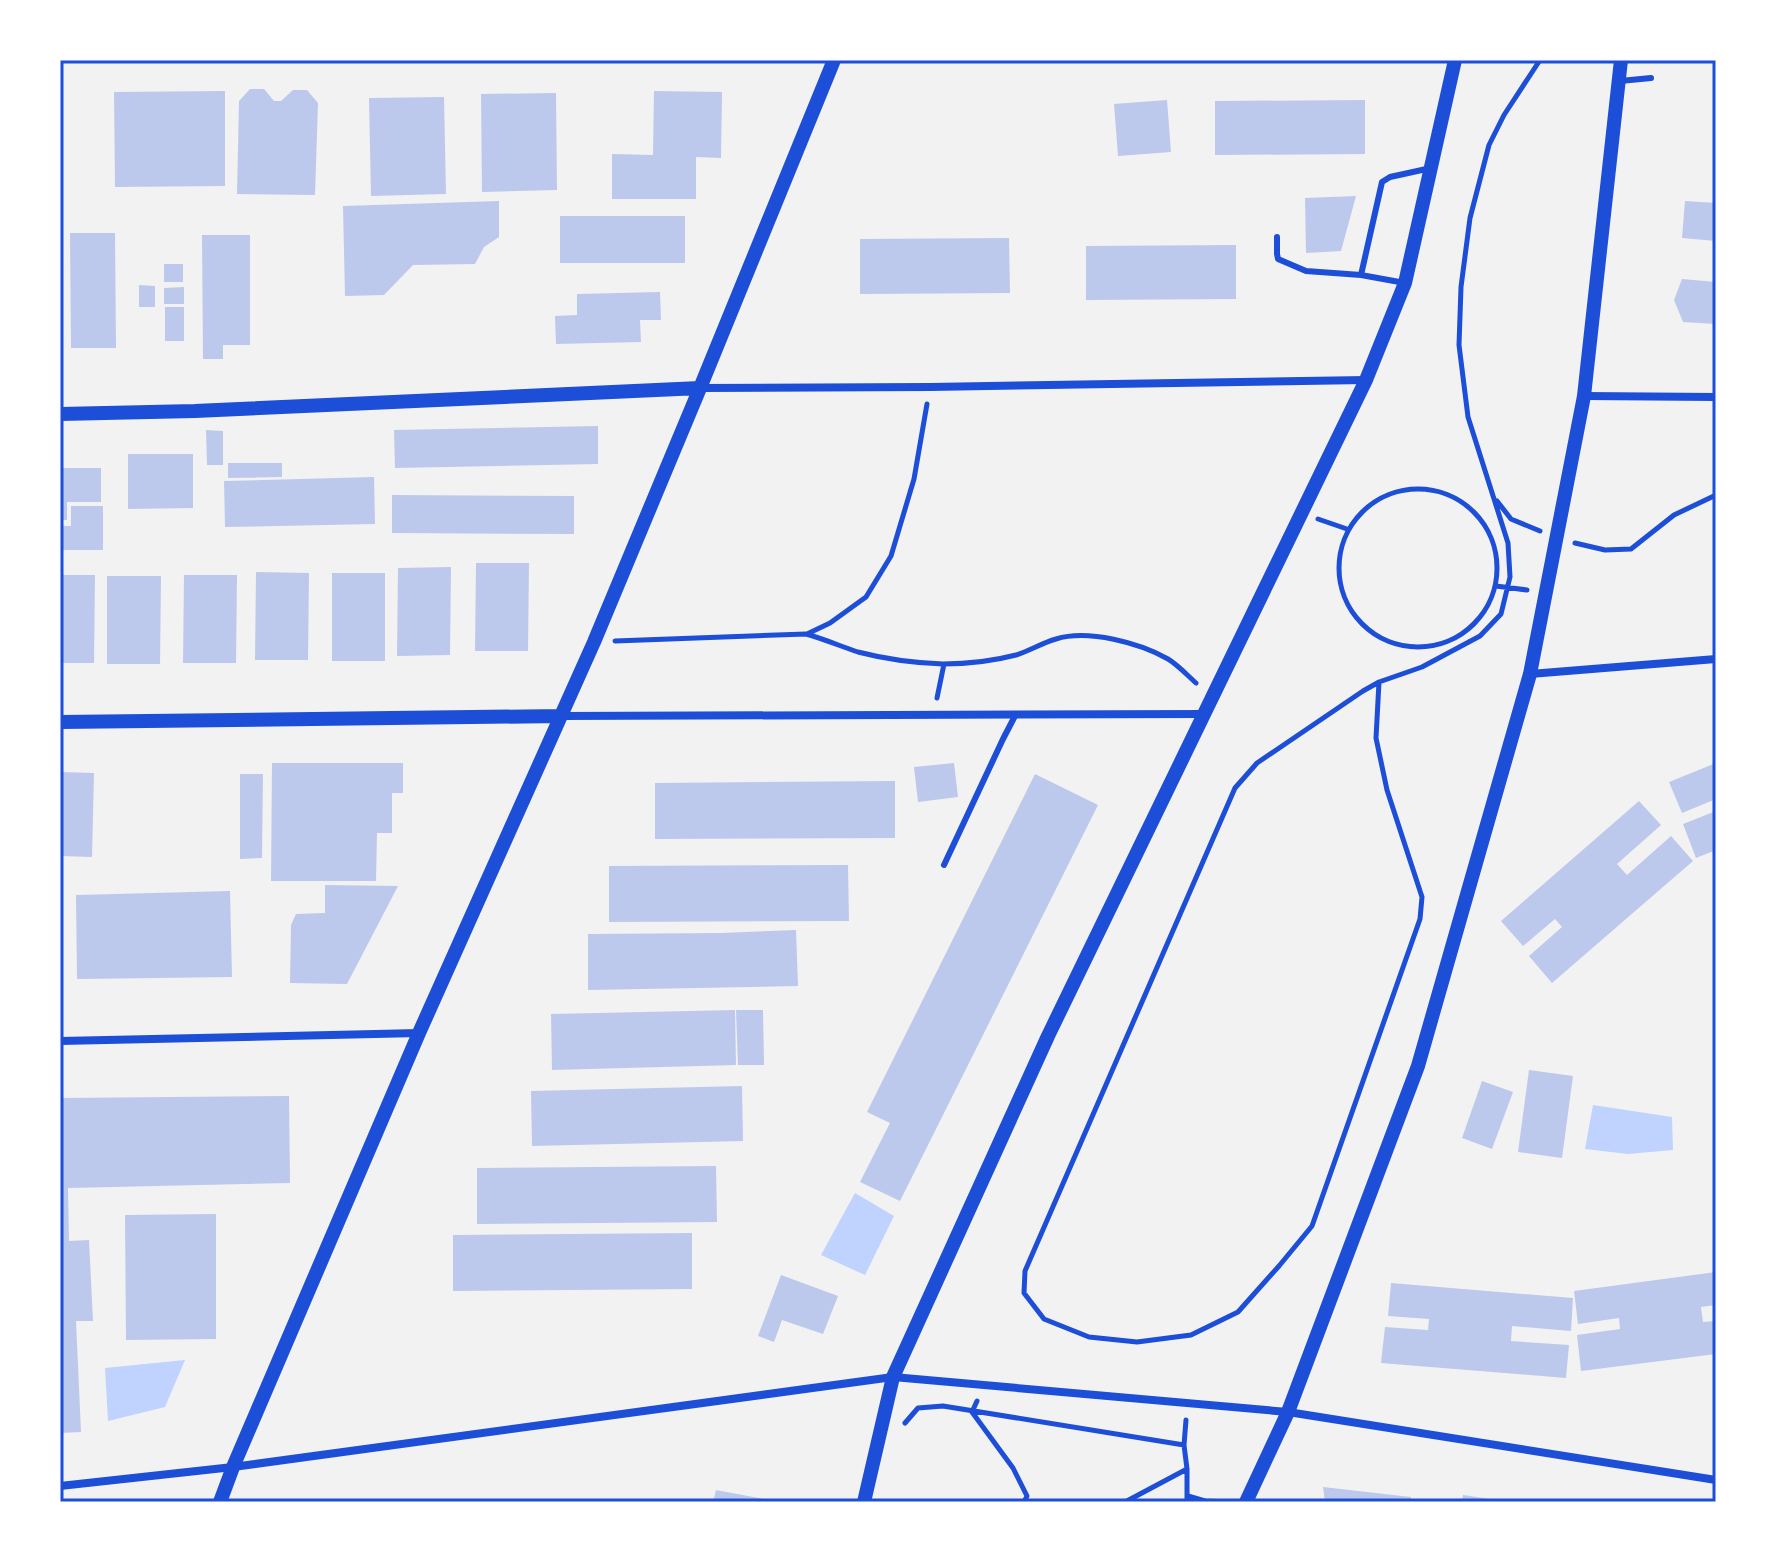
<svg xmlns="http://www.w3.org/2000/svg" width="1776" height="1562" font-family="Rubik,sans-serif">
	<style>
		.water { fill: #bfd3fe }
		.building { fill: #bdc9ec }
		.lines { fill: none; stroke-linecap: round; stroke-linejoin: round }
		.path { stroke: #1d4ed8; stroke-width: 5 }
		.service { stroke: #1d4ed8; stroke-width: 6 }
		.minor { stroke: #1d4ed8; stroke-width: 8 }
		.tertiary { stroke: #1d4ed8; stroke-width: 14 }
		.neatline { fill: none; stroke: #1d4ed8; stroke-width: 3 }
	</style>
	<rect width="100%" height="100%" fill="#f2f2f2"/>
	<path class="water" d="M1593 1105 1672 1117 1673 1150 1628 1154 1585 1149Z
		M855 1193 894 1216 865 1275 821 1255Z
		M185 1360 165 1407 108 1421 105 1368Z"/>
	<path class="building" d="M250 89H264L274 101H281L293 90H307L318 103 315 195 237 194 239 101Z
		M225 91V186L115 187 114 92Z
		M654 91 722 92 721 158 696 157V199H612V154L653 155Z
		M556 93 557 190 482 192 481 94Z
		M444 97 446 194 371 196 369 98Z
		M1167 100 1171 152 1118 156 1114 104Z
		M1365 100V154L1215 155V101Z
		M1356 196 1341 251 1306 253 1305 198Z
		M499 201V237L484 247 475 264 413 265 384 295 345 296 343 206Z
		M1685 201 1716 203V241L1682 238Z
		M560 216H685V263H560Z
		M70 233H115L116 348H71Z
		M202 235H250V345H223V359H203Z
		M1009 238 1010 293 860 294V239Z
		M1236 245V299L1086 300V246Z
		M164 264H183V282H164Z
		M1682 279 1716 282V324L1683 322 1674 300Z
		M139 285 155 286V307H139Z
		M184 287V304H164V288Z
		M660 292 661 320H640L641 342 556 344 555 316 577 315V294Z
		M165 307H184V341H165Z
		M598 426V464L395 468 394 430Z
		M206 430 223 431V465H207Z
		M128 454H193V508L128 509Z
		M228 463H282V477L228 478Z
		M60 468H101V502H67V520H60Z
		M374 477 375 524 225 527 224 481Z
		M392 495 574 496V534L392 533Z
		M71 506H103V550H60V526H71Z
		M476 563H529L528 651H475Z
		M451 567 450 655 397 656 398 568Z
		M256 572 309 573 308 660H255Z
		M332 573H385V661H332Z
		M60 575H95L94 663H60Z
		M184 575H237L236 663H183Z
		M107 576H161L160 664H107Z
		M272 763H403V793H392V833H377L376 881H271Z
		M954 763 958 797 918 802 914 767Z
		M1716 763V799L1682 813 1669 782Z
		M60 772 94 773 92 857 60 856Z
		M240 774H263L262 858 240 859Z
		M1035 774 1098 805 900 1201 860 1182 890 1123 867 1112Z
		M895 781V838L655 839V783Z
		M1639 801 1661 825 1617 864 1627 875 1671 836 1693 861 1552 983 1529 956 1562 927 1555 919 1523 946 1501 921Z
		M1716 811V850L1696 858 1683 824Z
		M848 865 849 921 609 922V866Z
		M325 885 398 886 347 984 290 983 291 925 296 914 325 913Z
		M230 891 232 977 77 979 76 895Z
		M796 930 798 986 588 990V934L721 933Z
		M735 1010 736 1065 552 1070 551 1014Z
		M736 1010H763L764 1065H738Z
		M1529 1070 1573 1076 1562 1158 1518 1152Z
		M1482 1081 1513 1092 1492 1149 1462 1138Z
		M742 1086 743 1141 532 1146 531 1091Z
		M289 1096 290 1183 68 1188 69 1241 89 1240 93 1321H76L81 1432 60 1433V1098Z
		M716 1166 717 1222 477 1224V1168Z
		M216 1214V1339L126 1340 125 1215Z
		M692 1233V1289L453 1291V1235Z
		M1716 1272V1305L1701 1307 1703 1322 1716 1321V1354L1581 1371 1577 1335 1620 1329 1619 1318 1578 1324 1574 1291Z
		M781 1275 838 1296 823 1334 782 1320 774 1342 758 1336Z
		M1391 1283 1573 1298 1571 1331 1512 1326 1511 1341 1569 1345 1566 1378 1381 1363 1385 1327 1428 1330 1429 1319 1388 1316Z
		M1323 1487 1411 1497 1410 1502H1325Z
		M716 1490 764 1499 763 1502H713Z
		M1463 1495 1497 1500V1502H1462Z"/>
	<g class="lines">
		<path class="path" d="M1339 568a79 79 0 1 1 158 0a79 79 0 1 1-158 0Z
			M1497 501 1511 519 1540 531
			M1318 519 1347 529
			M1575 543 1605 550 1631 549 1674 515 1716 495
			M1496 586 1527 590
			M807 634 830 623 866 597 891 556 914 479 927 404
			M615 641 806 634C824 639 840 646 858 652 885 659 915 663 943 664 967 664 993 661 1016 655 1029 651 1042 643 1056 639 1088 629 1140 643 1168 659 1178 665 1187 675 1196 683
			M1379 682 1376 738 1387 790 1422 897 1420 919 1312 1226 1279 1266 1238 1312 1191 1335 1137 1342 1089 1337 1044 1319 1024 1293 1025 1271 1235 788 1257 763 1363 691 1379 682 1422 667 1480 636 1501 614 1510 577 1508 543 1468 417 1459 345 1461 287 1470 218 1489 145 1504 115 1540 60
			M937 698 944 664
			M977 1401 972 1412 1013 1468 1027 1496 1024 1502
			M1186 1420 1184 1445 1187 1469V1502
			M905 1423 918 1408 943 1406 1184 1445
			M1188 1496 1205 1501 1229 1502
			M1125 1502 1187 1469"/>
		<path class="service" d="M1620 81 1651 78
			M1277 237V254L1278 259 1306 271 1361 275 1405 283
			M1361 275 1382 182 1390 177 1431 168
			M944 865 1003 739 1016 714"/>
		<path class="minor" d="M700 388 930 387 1366 380
			M1584 396 1716 397
			M1530 674 1716 659
			M561 716 1205 714
			M60 1041 419 1033
			M60 1486 233 1467 893 1377 1288 1412 1716 1480"/>
		<path class="tertiary" d="M60 414 195 411 700 388
			M60 722 561 716
			M220 1502 233 1467 419 1033 594 642 700 388 834 60
			M864 1502 893 1377 1048 1036 1366 380 1405 283 1455 60
			M1246 1502 1288 1412 1418 1066 1530 674 1584 396 1621 60"/>
	</g>
	<rect width="1776" height="1562" fill="none" stroke="#ffffff" stroke-width="124"/>
	<rect x="62" y="62" width="1652" height="1438" class="neatline"/>
</svg>
